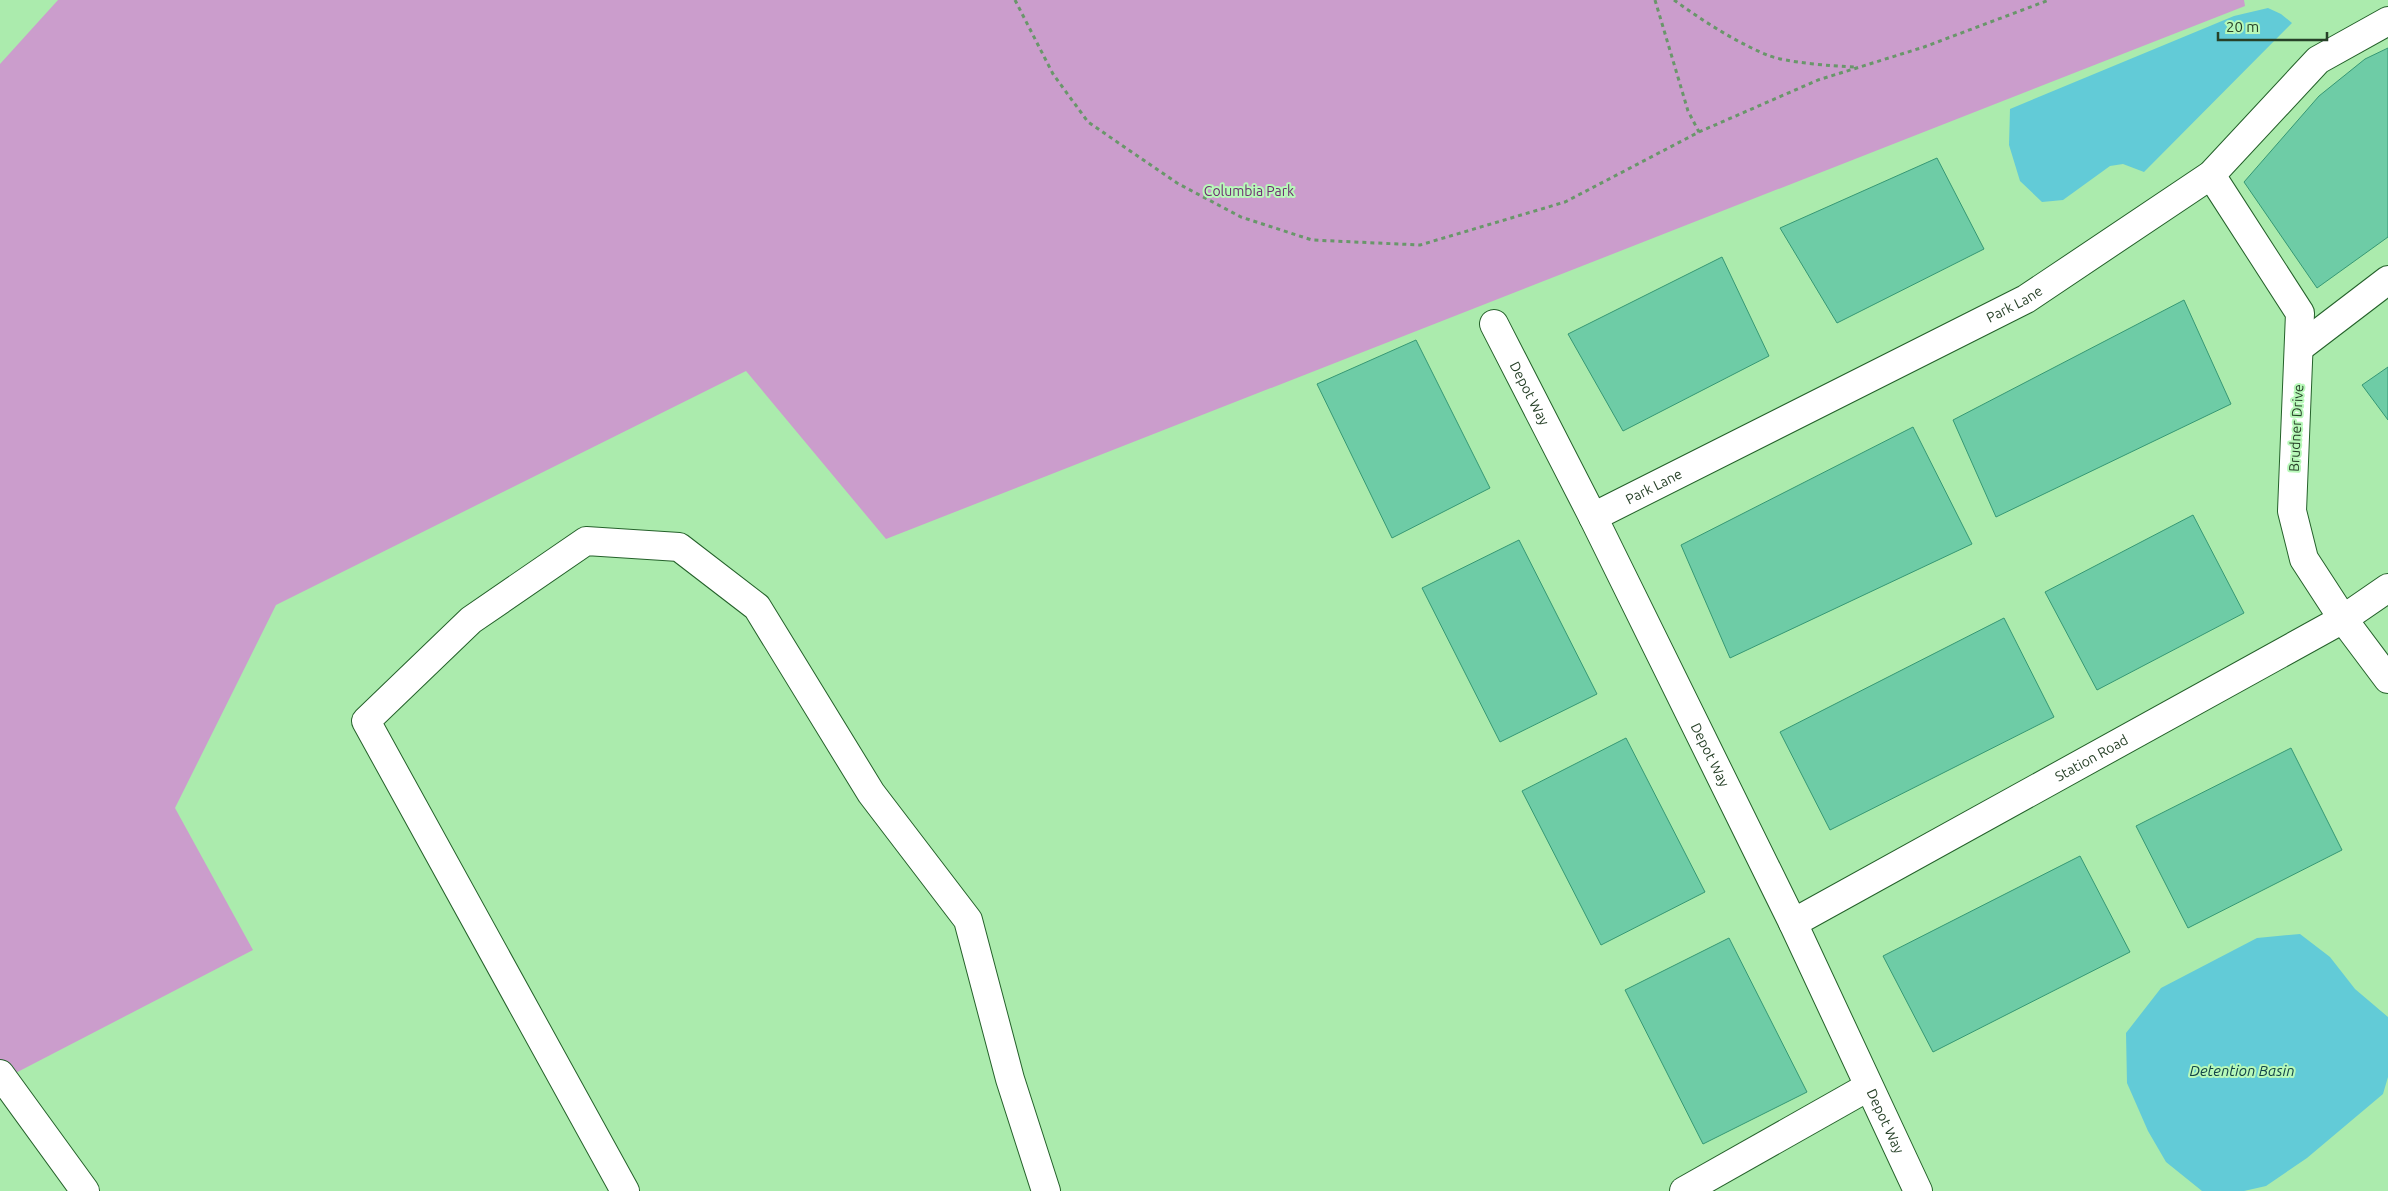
<svg xmlns="http://www.w3.org/2000/svg" width="2388" height="1191" font-family="Ubuntu,sans-serif">
	<style>
		.green { fill: #cb9dcc }
		.water { fill: #62cbd7 }
		.building { fill: #6ecca6; stroke: #369874 }
		.lines { fill: none; stroke-linecap: round; stroke-linejoin: round }
		.minor-casing { stroke: #24612a; stroke-width: 30 }
		.path { stroke: #69966a; stroke-width: 3; stroke-dasharray: 4 4; stroke-linecap: butt }
		.minor { stroke: #fff; stroke-width: 28 }
		.labels { text-anchor: middle; dominant-baseline: central; stroke-width: 4; stroke-linejoin: round; paint-order: stroke }
		.park-label { font-size: 14px; fill: #6e2e71; stroke: #b8f9b9 }
		.street-label { font-size: 14px; fill: #274128; stroke: #b8f9b9 }
		.water-label { font-size: 15px; font-style: italic; fill: #124348; stroke: #b8f9b9 }
	</style>
	<rect width="100%" height="100%" fill="#abebad"/>
	<path class="green" d="M58 0H2244L2245 6 886 539 746 371 276 605 175 808 253 950 4 1079 0 1074V64Z"/>
	<path class="water" d="M2268 8 2281 14 2292 23 2144 172 2123 164 2110 166 2063 200 2042 202 2020 181 2009 145 2010 109 2234 16Z
		M2300 934 2330 957 2355 989 2388 1017V1077L2383 1094 2307 1158 2266 1186 2244 1191H2202L2166 1162 2148 1131 2127 1083 2126 1033 2161 988 2257 938Z"/>
	<path class="building" d="M2388 48V237L2317 288 2244 182 2319 96 2365 59Z
		M1937 158 1984 249 1837 323 1780 228Z
		M1722 257 1769 356 1623 431 1568 334Z
		M2184 300 2231 404 1996 517 1953 420Z
		M1416 340 1490 488 1392 538 1317 384Z
		M2388 367V420L2362 385Z
		M1913 427 1972 544 1730 658 1681 545Z
		M2193 515 2244 613 2097 690 2045 592Z
		M1519 540 1597 694 1500 742 1422 588Z
		M2004 618 2054 717 1830 830 1780 732Z
		M1626 738 1705 892 1601 945 1522 791Z
		M2291 748 2342 850 2188 928 2136 826Z
		M2080 856 2130 952 1933 1052 1883 956Z
		M1729 938 1807 1092 1703 1144 1625 990Z"/>
	<g class="lines">
		<g class="minor-casing">
			<g id="minor">
				<path d="M2211 175 2300 313 2292 511 2304 559 2343 619 2388 679"/>
				<path id="s1" d="M1494 324 1593 517 1793 923 1918 1191"/>
				<path d="M2299 348 2388 280"/>
				<path id="s2" d="M1593 517 2026 299 2211 175 2318 60 2388 21"/>
				<path id="s3" d="M1793 923 2343 619 2388 588"/>
				<path d="M0 1074 85 1191"/>
				<path d="M625 1191 366 721 471 620 586 541 679 547 757 607 871 793 968 920 1010 1079 1046 1191"/>
				<path d="M1684 1191 1868 1087"/>
			</g>
		</g>
		<path class="path" d="M1015 0 1053 74 1088 122 1177 183 1241 217 1312 240 1420 245 1565 202 1699 132 1818 80 1924 47 2049 0
			M1655 0 1688 111 1699 132
			M1674 0C1703 21 1734 41 1767 55 1787 63 1833 66 1855 67"/>
		<use href="#minor" class="minor"/>
	</g>
	<g class="labels">
		<g class="park-label">
			<text x="1249" y="191">Columbia Park</text>
		</g>
		<g class="street-label">
			<text stroke="none"><textPath href="#s2" startOffset="472">Park Lane</textPath></text>
			<text stroke="none"><textPath href="#s1" startOffset="78">Depot Way</textPath></text>
			<text transform="translate(2296 428) rotate(-87)">Brudner Drive</text>
			<text stroke="none"><textPath href="#s2" startOffset="68">Park Lane</textPath></text>
			<text stroke="none"><textPath href="#s1" startOffset="482">Depot Way</textPath></text>
			<text stroke="none"><textPath href="#s3" startOffset="341">Station Road</textPath></text>
			<text stroke="none"><textPath href="#s1" startOffset="888">Depot Way</textPath></text>
		</g>
		<g class="water-label">
			<text x="2242" y="1070">Detention Basin</text>
		</g>
	</g>
	<path d="M2218 32v8h109v-8" fill="none" stroke="#274128" stroke-width="2.5"/>
	<text x="2226" y="32" font-size="15" fill="#274128" stroke="#b8f9b9" stroke-width="4" paint-order="stroke">20 m</text>
</svg>
